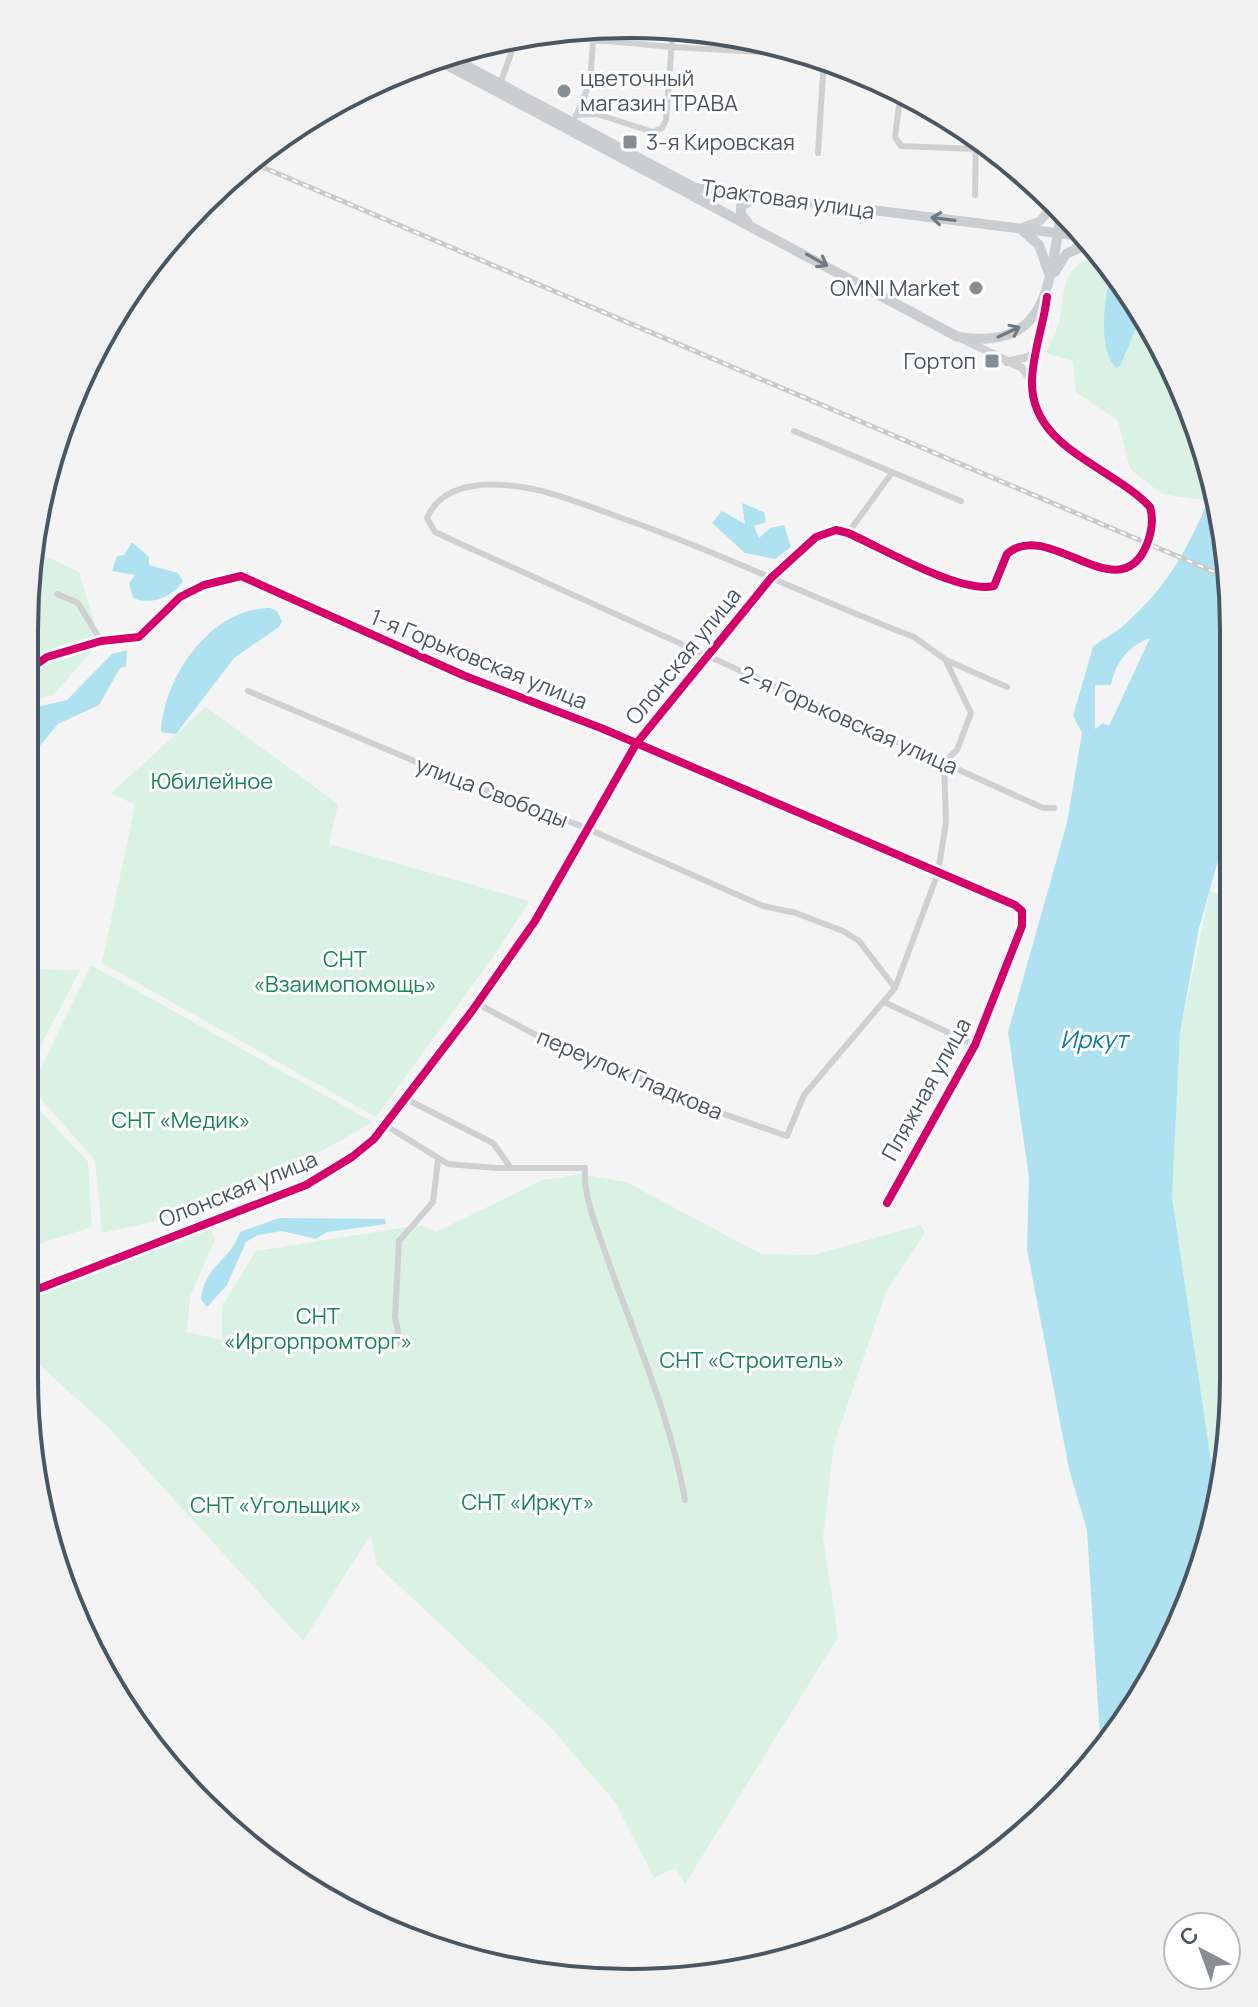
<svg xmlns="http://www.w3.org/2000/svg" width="1258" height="2007" font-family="Manrope,sans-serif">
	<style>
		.green { fill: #d9f2e3 }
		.water { fill: #aee2f0; fill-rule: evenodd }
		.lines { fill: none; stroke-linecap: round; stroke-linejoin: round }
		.minor { stroke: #ced0d2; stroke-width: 6 }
		.tertiary { stroke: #ced0d2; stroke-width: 8 }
		.secondary { stroke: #ced0d4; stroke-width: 9 }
		.primary { stroke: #caced1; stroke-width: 10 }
		.rail-casing { stroke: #c9cacc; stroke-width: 5 }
		.rail { stroke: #fff; stroke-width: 2; stroke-dasharray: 6; stroke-linecap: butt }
		.cycleway-casing { stroke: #fff; stroke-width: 13 }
		.cycleway { stroke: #d6006c; stroke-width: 8 }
		.oneway { stroke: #707a83 }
		.poi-dot { fill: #868d94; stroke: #fff; stroke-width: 3 }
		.labels { text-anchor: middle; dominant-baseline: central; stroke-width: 6; stroke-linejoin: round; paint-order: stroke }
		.poi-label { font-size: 22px; fill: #4a5661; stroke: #fff; text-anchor: start }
		.street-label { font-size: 22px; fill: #4a5661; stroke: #fff }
		.park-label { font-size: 22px; fill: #17864f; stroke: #fff }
		.water-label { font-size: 24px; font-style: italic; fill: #0c7c9b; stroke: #fff }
		.rim { fill: none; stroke: #4a5661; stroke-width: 4 }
	</style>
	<rect width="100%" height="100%" fill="#f4f4f4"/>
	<path class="green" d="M1102 255 1153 327 1213 472 1215 484 1209 501 1162 494 1130 469 1118 421 1076 392 1073 361 1046 353C1051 341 1058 329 1060 317 1066 282 1062 265 1102 255Z
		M30 549 79 572 100 642 53 695 28 701Z
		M206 707 338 804 329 844 529 901 498 950 376 1117 102 963 135 805 111 793Z
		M1210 890 1231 902 1225 954 1231 957 1229 1457 1217 1502 1172 1197 1180 1033Z
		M91 965 373 1122 225 1206 102 1233 95 1160 31 1088Z
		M27 969 80 970 26 1074Z
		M26 1101H31L88 1162 92 1227 25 1248Z
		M581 1174 626 1182 761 1254 814 1255 921 1225 925 1233 886 1292 834 1444 823 1537 838 1637 685 1884 675 1868 654 1878 615 1802 552 1729 376 1564 371 1534 303 1641 107 1426 24 1351V1298L207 1222 215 1239 190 1297 187 1332 222 1340V1306L256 1251 420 1225 436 1232 543 1180Z"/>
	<path class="water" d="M1116 275 1143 312 1120 366 1116 368C1098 350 1104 300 1110 278Z
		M1215 484 1233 589 1232 838 1217 864 1199 928 1180 1033 1172 1197 1217 1502 1188 1609 1101 1754 1087 1530 1069 1469 1027 1249 1029 1177 1008 1032 1067 823 1082 733 1073 716 1093 647C1103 638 1115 634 1124 625 1172 583 1191 542 1215 484ZM1150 638 1109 726 1103 723 1095 729V685H1111C1116 662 1128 646 1150 638Z
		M742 503 764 512 766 522 754 526 759 538 770 528 784 525 791 547 775 559 745 553 712 523 722 511 745 524Z
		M132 542 149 557V565L178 573 183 581C173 597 151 606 133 598L129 583 135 575 112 571 117 556 124 555Z
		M270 608 277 611 282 622 279 627 234 658 176 734 161 732C164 676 211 608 270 608Z
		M127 650 126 666 120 668 99 705 58 724 38 748 28 747V709L67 700 112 654Z
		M279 1218 385 1219 386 1224 327 1232 316 1239 282 1231 258 1235 246 1242 227 1285 207 1307 201 1299C205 1264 230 1262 240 1232Z"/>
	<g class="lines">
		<path class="minor" d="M531 34 672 47 812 55
			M755 52V40
			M500 84 517 37
			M901 89 895 137 901 146 999 150
			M576 115 597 114 653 132 662 128 666 120 673 26
			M576 116 590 83 594 28
			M818 153 824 59
			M975 195 976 136
			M794 431 961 501
			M848 533 891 474
			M57 594 78 603 101 641
			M28 670 47 657 101 641 139 637 180 597 204 585 241 576 465 676 601 728 1015 905 1022 911V926L975 1045 887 1203
			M1007 687 946 660 914 637C814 599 717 551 616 516 580 503 542 487 504 485 474 483 440 488 427 518L435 532 450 539 1043 808H1054
			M248 691 457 779 586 828 763 906 796 913 843 931 859 941 895 988
			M886 1003 975 1045
			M478 1004 536 1035 636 1076 675 1097 787 1136 804 1095 895 988 938 873 946 822 944 762 957 750 971 713 946 661
			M406 1099 493 1143 511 1168
			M385 1125 448 1164 496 1168H585C583 1196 596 1225 605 1252 633 1333 670 1414 685 1500
			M401 1345 395 1318 399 1241 433 1202 438 1160"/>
		<path class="tertiary" d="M960 338 1022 368 1032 382
			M1007 362 1028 357 1038 349
			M25 1294 306 1185 352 1157 374 1139 472 1011 535 921 636 744 771 578 816 537 836 530 848 533C882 548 960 594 994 586L1007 554C1048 517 1120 613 1147 544 1152 531 1154 520 1150 507 1113 467 1031 448 1032 382 1032 355 1044 324 1047 297"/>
		<path class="secondary" d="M1024 227 1040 221 1055 203
			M1058 233 1060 208"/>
		<path class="primary" d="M444 54 695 188 1089 237
			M432 57 958 337C1041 349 1047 298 1058 233
			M748 223 741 214V206L755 198
			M1021 229 1039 245 1048 271
			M1055 272 1066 254 1092 242"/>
		<g class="rail-casing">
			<path id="rail" d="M248 161 1231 579"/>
		</g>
		<use href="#rail" class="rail"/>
		<g class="cycleway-casing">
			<path id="cycleway" d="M28 670 47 657 101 641 139 637 180 597 204 585 241 576 465 676 601 728 1015 905 1022 911V926L975 1045 887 1203
				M25 1294 306 1185 352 1157 374 1139 472 1011 535 921 636 744 771 578 816 537 836 530 848 533C882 548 960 594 994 586L1007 554C1048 517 1120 613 1147 544 1152 531 1154 520 1150 507 1113 467 1031 448 1032 382 1032 355 1044 324 1047 297"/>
		</g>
		<use href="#cycleway" class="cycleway"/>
	</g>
	<defs><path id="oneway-shaft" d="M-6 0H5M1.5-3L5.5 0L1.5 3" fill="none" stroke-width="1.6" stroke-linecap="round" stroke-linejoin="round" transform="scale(2)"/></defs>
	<g class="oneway">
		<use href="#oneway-shaft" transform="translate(943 219) rotate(-173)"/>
		<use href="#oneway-shaft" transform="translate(817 260) rotate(29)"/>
		<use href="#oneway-shaft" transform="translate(1009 332) rotate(-25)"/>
	</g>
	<g class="poi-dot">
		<circle cx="564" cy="91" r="8"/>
		<rect x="622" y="134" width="16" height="16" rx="4"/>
		<circle cx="976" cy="288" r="8"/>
		<rect x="984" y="353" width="16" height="16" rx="4"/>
	</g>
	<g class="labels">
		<g class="poi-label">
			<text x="580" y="78">цветочный<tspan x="580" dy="25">магазин ТРАВА</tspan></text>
			<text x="646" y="142">3-я Кировская</text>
			<text x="960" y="288" text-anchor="end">OMNI Market</text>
			<text x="976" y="361" text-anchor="end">Гортоп</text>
		</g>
		<g class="street-label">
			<text transform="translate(788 199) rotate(8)">Трактовая улица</text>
			<text transform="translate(683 656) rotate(-51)">Олонская улица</text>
			<text transform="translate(479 659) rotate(22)">1-я Горьковская улица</text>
			<text transform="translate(849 720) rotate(24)">2-я Горьковская улица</text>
			<text transform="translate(492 792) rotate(21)">улица Свободы</text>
			<text transform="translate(630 1074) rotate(23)">переулок Гладкова</text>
			<text transform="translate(926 1089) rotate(-61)">Пляжная улица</text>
			<text transform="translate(238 1189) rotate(-22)">Олонская улица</text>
		</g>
		<g class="park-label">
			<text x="212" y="781">Юбилейное</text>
			<text x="345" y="959">СНТ<tspan x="345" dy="25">«Взаимопомощь»</tspan></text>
			<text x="181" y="1120">СНТ «Медик»</text>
			<text x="318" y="1316">СНТ<tspan x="318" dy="25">«Иргорпромторг»</tspan></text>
			<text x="752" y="1360">СНТ «Строитель»</text>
			<text x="528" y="1502">СНТ «Иркут»</text>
			<text x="276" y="1505">СНТ «Угольщик»</text>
		</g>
		<g class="water-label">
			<text x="1094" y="1038">Иркут</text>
		</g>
	</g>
	<path d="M0 0H1258V2007H0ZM629 38H629A591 591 0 0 1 1220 629V1378A591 591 0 0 1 629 1969H629A591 591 0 0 1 38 1378V629A591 591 0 0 1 629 38Z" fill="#f1f1f2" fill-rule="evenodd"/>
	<path class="rim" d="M629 38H629A591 591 0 0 1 1220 629V1378A591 591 0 0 1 629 1969H629A591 591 0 0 1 38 1378V629A591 591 0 0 1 629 38Z"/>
	<g transform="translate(1202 1951) rotate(319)"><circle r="38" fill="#ffffff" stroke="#b7bbc0" stroke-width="2"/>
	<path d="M0-6L14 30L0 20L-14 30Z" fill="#868d94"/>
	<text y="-12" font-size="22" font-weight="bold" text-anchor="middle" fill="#4a5661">С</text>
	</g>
</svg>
